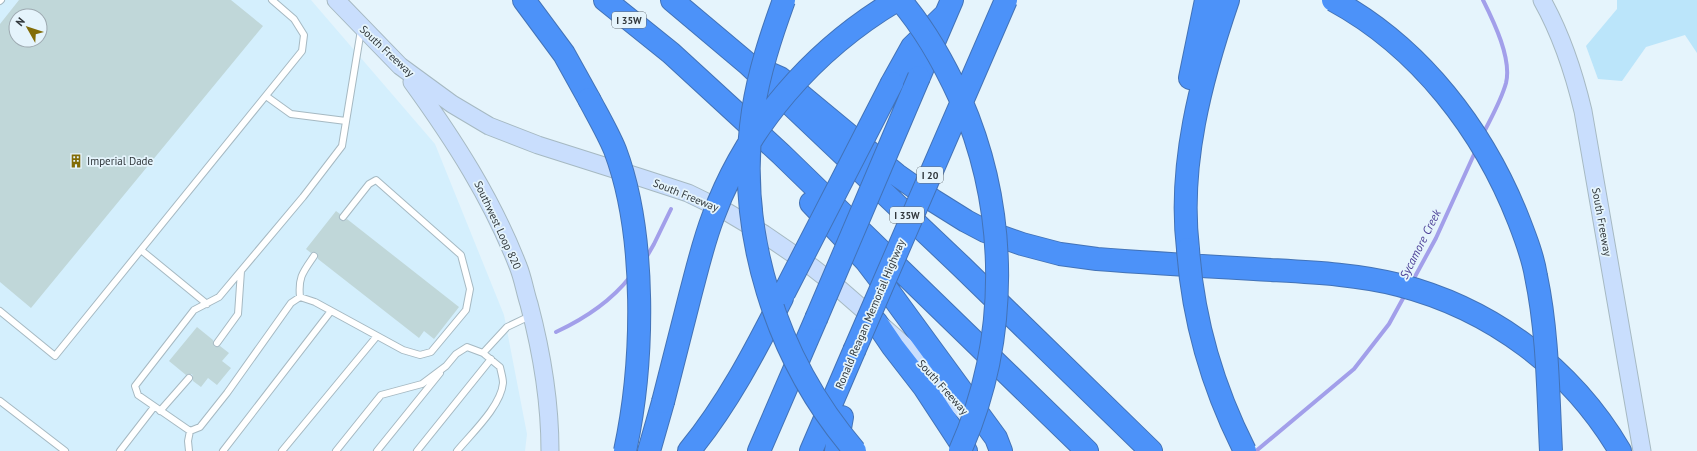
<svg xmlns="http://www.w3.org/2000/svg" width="1697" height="451" font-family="'PT Sans',sans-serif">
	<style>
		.built { fill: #d4effd; fill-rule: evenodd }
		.green { fill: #bbe5fa }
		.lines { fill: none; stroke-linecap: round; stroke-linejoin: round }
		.stream { stroke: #a29fea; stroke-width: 4 }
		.building { fill: #c0d7d9; fill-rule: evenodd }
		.lane-casing { stroke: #a6b9c2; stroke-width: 8 }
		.secondary-casing { stroke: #a6b9c2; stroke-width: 19 }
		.highway-casing { stroke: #4373b7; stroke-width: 24 }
		.lane { stroke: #fff; stroke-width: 6 }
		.secondary { stroke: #c9defd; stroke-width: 17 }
		.highway { stroke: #4c92f9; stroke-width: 22 }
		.highway-bridge-casing { stroke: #4373b7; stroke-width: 24; stroke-linecap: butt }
		.highway-bridge { stroke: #4c92f9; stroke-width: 22 }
		.labels { text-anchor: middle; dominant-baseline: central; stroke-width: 3.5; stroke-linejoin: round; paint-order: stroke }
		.shield { fill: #e5f4fc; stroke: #687176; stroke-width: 1 }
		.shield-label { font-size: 10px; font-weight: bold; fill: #32393d }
		.street-label { font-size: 11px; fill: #32393d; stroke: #e5f4fc }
		.poi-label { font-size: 11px; fill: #32393d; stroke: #e5f4fc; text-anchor: start }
		.water-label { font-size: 12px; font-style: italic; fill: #4a3e95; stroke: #e5f4fc }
	</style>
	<rect width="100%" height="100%" fill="#e5f4fc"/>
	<path class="built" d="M0 0H311L435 144 504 315 527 434 525 451H0ZM16 16H40V40H16Z"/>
	<path class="green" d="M1617 0H1697V53L1685 35 1646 47 1622 81 1598 79 1586 46 1617 9Z"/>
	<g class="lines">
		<path class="stream" d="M1483 134C1491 118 1501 101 1506 83 1512 59 1494 22 1483 0
			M646 258 654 244 671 209
			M1412 282 1436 238 1476 150
			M556 332C584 319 611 301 630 277
			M1256 451 1354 369 1389 324 1406 293"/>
	</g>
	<path class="building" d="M19 0H231L263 26 31 308 0 282V24ZM16 16H40V40H16Z
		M336 211 340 214 339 218 341 221H344L347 219 459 307 434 339 424 331 419 338 318 259 317 253 314 252 311 253 306 249Z
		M197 327 213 340 214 346 217 347 220 346 229 353 222 361 231 368 217 385 208 378 201 387 193 381V377L192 374 186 375 169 361Z"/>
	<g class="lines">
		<g class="lane-casing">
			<path id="lane" d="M0 1 1 0
				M266 96 291 114 346 121
				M343 217 369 184 376 180 461 255 470 289 466 310 431 352 420 355 403 350 315 302 300 297 291 303 227 393 200 427 190 431 138 395 135 386 194 310 219 297 303 197 342 146 361 30
				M141 250 207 304
				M300 297C298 277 303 272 314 256
				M0 311 55 356 302 51 304 35 294 19 272 0
				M217 343 238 314 241 271
				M483 353 507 327 530 316
				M0 401 65 451
				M160 411 189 378
				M120 451 154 407
				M189 451 188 441 190 431
				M223 451 331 311
				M282 451 377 336
				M336 451 381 395 422 384 446 366 456 354 467 347 483 353 500 367C501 372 503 378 503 383 501 406 472 433 457 451
				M377 451 440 373
				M417 451 491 359"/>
		</g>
		<g class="secondary-casing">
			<path id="secondary" d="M336 0 400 66 452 104 489 126 538 145 642 178 688 193 727 212 764 234 812 267 835 285 905 346 972 420
				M1542 0C1561 34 1574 73 1583 111L1642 451
				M412 82C454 140 492 199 518 266 523 278 525 292 529 304 542 353 550 400 550 451"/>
		</g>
		<g class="highway-casing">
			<path id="highway" d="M524 0 564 54 589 99
				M605 0 671 53 781 154 1087 451
				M672 0 748 64 961 266 1151 451
				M748 64 780 78 897 175 934 201 966 221 985 231 1022 244 1060 254 1097 259C1150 263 1202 266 1254 269 1302 272 1352 273 1399 285 1492 309 1571 368 1620 451
				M919 77 952 0
				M1190 78 1206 0
				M892 83 912 47 946 14
				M811 203 866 261 879 278 996 438 1001 451
				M1188 249C1178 165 1201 79 1228 0
				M876 322 893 347 924 387 966 451
				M649 451 663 402
				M689 451C727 405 755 351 782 298
				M759 451 816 319
				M811 451 854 351
				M836 451 842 417"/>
		</g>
		<use href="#lane" class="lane"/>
		<use href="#secondary" class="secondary"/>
		<use href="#highway" class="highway"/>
		<g class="highway-bridge-casing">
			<path id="highway-bridge" d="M784 0C771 36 759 72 753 111 735 231 776 359 855 451
				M900 0C925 29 944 63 960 98 1009 210 1010 339 960 451
				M1333 0C1420 47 1484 131 1519 221 1526 239 1533 257 1536 276 1548 333 1548 393 1551 451
				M589 99C598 116 608 133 615 150 647 235 644 363 625 451
				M1188 249C1193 320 1213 388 1245 451
				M784 293 892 83
				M816 319 919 77
				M854 351 1006 0
				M663 402C672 366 681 331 690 296 697 270 703 243 713 217 746 126 814 49 897 0"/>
		</g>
		<use href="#highway-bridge" class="highway-bridge"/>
	</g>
	<defs>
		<g id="building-bare" transform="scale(1.08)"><path d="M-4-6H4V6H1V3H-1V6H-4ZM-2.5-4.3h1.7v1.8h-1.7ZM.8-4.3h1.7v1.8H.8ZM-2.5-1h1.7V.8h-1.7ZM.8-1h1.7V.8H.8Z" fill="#826c07" stroke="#e5f4fc" stroke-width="2.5" paint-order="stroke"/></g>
	</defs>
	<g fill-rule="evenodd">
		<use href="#building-bare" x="76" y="161"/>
	</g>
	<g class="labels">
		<g class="shield">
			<rect x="612" y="12" width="34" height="16" rx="3"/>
			<rect x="917" y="167" width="26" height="16" rx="3"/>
			<rect x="890" y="207" width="34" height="16" rx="3"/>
		</g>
		<g class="shield-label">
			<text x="629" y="20">I 35W</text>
			<text x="930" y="175">I 20</text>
			<text x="907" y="215">I 35W</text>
		</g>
		<g class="street-label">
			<text transform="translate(387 51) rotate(43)">South Freeway</text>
			<text transform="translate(686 195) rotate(22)">South Freeway</text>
			<text transform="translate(1602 222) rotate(80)">South Freeway</text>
			<text transform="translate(498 225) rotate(65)">Southwest Loop 820</text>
			<text transform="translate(870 314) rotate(-67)">Ronald Reagan Memorial Highway</text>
			<text transform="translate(943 387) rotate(48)">South Freeway</text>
		</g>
		<g class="poi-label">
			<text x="87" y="161">Imperial Dade</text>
		</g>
		<g class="water-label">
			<text transform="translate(1420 244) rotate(-63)">Sycamore Creek</text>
		</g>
	</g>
	<g transform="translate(28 28) rotate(309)"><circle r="19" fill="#e5f4fc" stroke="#9da9b0"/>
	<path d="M0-3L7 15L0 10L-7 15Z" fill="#826c07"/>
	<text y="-6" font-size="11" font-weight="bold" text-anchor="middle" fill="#32393d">N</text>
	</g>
</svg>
